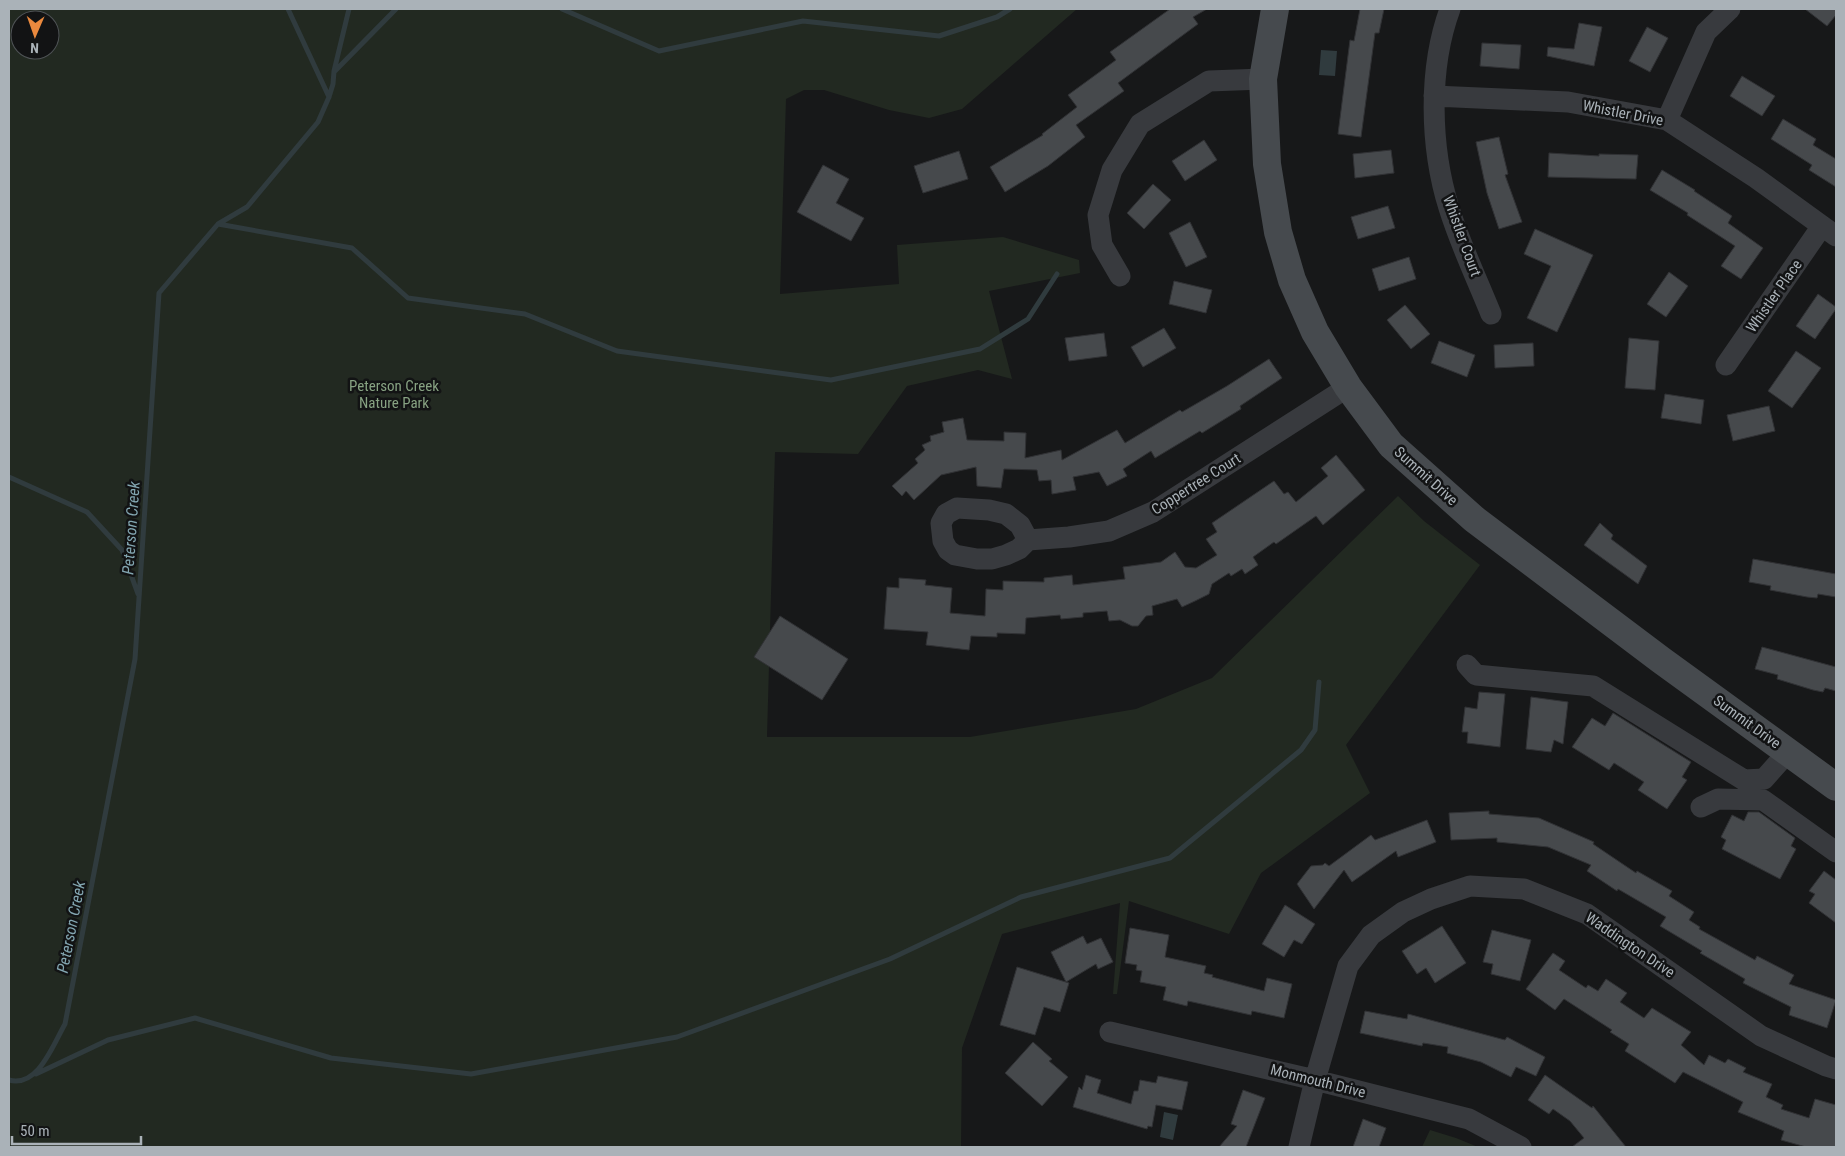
<svg xmlns="http://www.w3.org/2000/svg" width="1845" height="1156" font-family="'Roboto Condensed',sans-serif">
	<style>
		.green { fill: #222921; fill-rule: evenodd }
		.water { fill: #303b3e }
		.lines { fill: none; stroke-linecap: round; stroke-linejoin: round }
		.stream { stroke: #303b3e; stroke-width: 5 }
		.building { fill: #46494c; stroke: #313235 }
		.minor { stroke: #383a3e; stroke-width: 21 }
		.secondary { stroke: #464a4e; stroke-width: 28 }
		.labels { text-anchor: middle; dominant-baseline: central; stroke-width: 5; stroke-linejoin: round; paint-order: stroke }
		.street-label { font-size: 15px; fill: #aab2b8; stroke: #121314 }
		.park-label { font-size: 15px; fill: #87a282; stroke: #121314 }
		.water-label { font-size: 16px; font-style: italic; fill: #83a6b1; stroke: #121314 }
	</style>
	<rect width="100%" height="100%" fill="#171819"/>
	<path class="green" d="M9 9H1077L962 109 929 118 889 110 824 90H804L786 99 780 294 899 284 897 245 1003 237 1079 260 1080 273 989 291 1012 379 978 370 907 386 858 454 775 452 767 737H970L1136 709 1212 678 1398 496 1424 521 1480 565 1346 745 1370 793 1261 873 1229 934 1129 901 1117 994H1113L1120 903 1002 934 962 1048 961 1147H9ZM20 20H50V50H20Z
		M1430 1130 1456 1138 1478 1147H1422Z"/>
	<path class="water" d="M1321 50 1337 51 1335 76 1319 75Z
		M1164 1112 1178 1115 1173 1140 1160 1137Z"/>
	<g class="lines">
		<path class="stream" d="M288 9 329 97
			M562 9 659 51 803 21 939 36 997 17 1010 9
			M335 71 396 9
			M218 224 352 248 408 298 525 314 617 351 831 380 980 349 1028 319 1057 274
			M9 477 87 512 122 550 138 594
			M36 1074 108 1040 195 1018 331 1058 471 1074 677 1037 890 959 1021 897 1170 858 1301 750 1315 730 1319 682
			M9 1080C38 1088 53 1045 65 1024L135 659 159 293 218 224 247 207 318 122 329 97 333 84 334 71 349 9"/>
	</g>
	<path class="building" d="M1170 9H1207L1193 17 1198 24 1118 83 1124 91 1076 125 1085 137 1048 166 1005 192 990 167 1043 135 1042 134 1077 107 1068 95 1116 60 1110 52Z
		M1360 9H1384L1379 33H1375L1361 137 1338 134 1350 40 1354 41Z
		M1805 9H1836V15L1827 26Z
		M1579 23 1602 27 1594 66 1547 56 1548 47 1574 49Z
		M1647 27 1668 38 1650 72 1629 61Z
		M1482 43 1521 45 1519 69 1480 66Z
		M1742 76 1775 96 1762 116 1730 96Z
		M1783 119 1816 139 1813 145 1836 159V187L1809 170 1812 165 1771 139Z
		M1499 137 1508 174 1505 175 1522 222 1499 229 1487 193 1476 142Z
		M1204 140 1217 160 1185 181 1172 161Z
		M1391 150 1394 173 1355 178 1353 154Z
		M959 151 968 179 923 193 914 166Z
		M1549 153 1599 156V154L1638 155 1636 179 1548 177Z
		M823 165 849 179 836 203 864 218 851 241 797 212Z
		M1662 170 1695 190 1694 191 1732 216 1728 223 1763 248 1741 279 1721 266 1735 246 1687 215 1688 213 1650 190Z
		M1153 184 1171 200 1144 229 1127 213Z
		M1388 206 1395 228 1358 239 1351 217Z
		M1190 222 1207 257 1186 267 1169 233Z
		M1535 229 1593 255 1557 332 1527 318 1551 266 1524 254Z
		M1409 257 1416 279 1379 291 1372 269Z
		M1669 272 1688 286 1666 317 1647 304Z
		M1174 281 1212 290 1206 313 1169 304Z
		M1818 294 1836 307V309L1815 339 1796 326Z
		M1405 305 1430 334 1411 349 1387 320Z
		M1164 328 1176 348 1143 367 1131 347Z
		M1104 333 1107 356 1069 361 1065 338Z
		M1629 338 1659 341 1655 390 1625 388Z
		M1439 341 1475 355 1467 377 1431 363Z
		M1533 343 1534 366 1495 368 1494 345Z
		M1796 351 1821 368 1792 408 1768 391Z
		M1269 359 1282 378 1240 406 1241 409 1202 433 1200 431 1155 458 1151 451 1123 469 1127 476 1107 486 1099 472 1073 477 1076 490 1052 494 1051 480 1039 481 1037 470 1004 469 1001 488 977 486 976 467 941 475 914 500 906 491 902 496 892 486 918 463 915 459 925 450 922 445 931 441 930 436 944 432 942 422 963 418 967 440 1004 441V432L1026 433 1025 458 1061 450 1062 460 1117 430 1125 443 1180 410 1182 412 1227 386Z
		M1665 394 1704 400 1701 424 1661 418Z
		M1769 406 1775 431 1733 441 1727 415Z
		M1336 455 1365 490 1323 525 1316 516 1276 544 1274 542 1253 557 1258 565 1245 574 1242 569 1231 576 1229 573 1212 584 1209 594 1195 601 1182 607 1177 599 1152 606 1153 615 1146 616 1138 626H1132L1120 620 1109 621 1107 611 1083 613V617L1061 619 1060 615 1026 618 1025 634 997 633V637L971 636 969 650 926 645 928 632 884 629 887 587 899 588V578L926 580 925 585 952 588 950 613 985 616 986 589 1003 590V581L1044 582V578L1072 575 1073 585 1125 579 1123 567 1161 562 1175 552 1185 567 1196 568 1217 555 1206 539 1217 532 1212 523 1274 481 1284 494 1288 492 1296 502 1328 476 1321 468Z
		M1600 523 1613 535 1611 539 1647 566 1638 584 1584 545Z
		M1753 559 1836 574V597L1818 594 1817 598 1807 597 1770 590 1771 586 1749 582Z
		M780 616 848 659 822 700 754 657Z
		M1762 647 1836 667V691L1825 688 1823 692 1813 690 1777 679 1778 675 1755 669Z
		M1479 692 1505 694 1500 747 1467 743 1468 732H1462L1465 707 1477 709Z
		M1531 697 1568 702 1563 744 1554 740 1551 752 1526 749Z
		M1613 713 1691 762 1682 777 1687 780 1667 809 1638 790 1644 782 1614 763 1609 770 1572 747 1592 718 1605 726Z
		M1489 811V814L1539 818 1594 842 1593 844 1636 873 1637 871 1672 891 1669 896 1694 912 1689 920 1700 927 1699 929 1755 960 1757 956 1794 975 1789 984 1836 1000 1827 1028 1789 1015 1791 1007 1743 983 1745 979 1700 953 1702 951 1660 926 1666 917 1618 889 1617 891 1587 871 1591 865 1548 847 1497 842V838L1451 840 1449 813Z
		M1748 812H1759L1795 838 1791 846 1796 849 1780 879 1722 849 1726 840 1721 837 1732 815 1744 821Z
		M1427 820 1436 842 1398 857 1396 851 1352 882 1344 870 1314 909 1297 884 1311 866 1323 865 1325 863 1329 866 1371 835 1375 840Z
		M1824 871 1836 880V923L1809 903 1815 894 1809 891Z
		M1285 905 1315 924 1302 944 1294 940 1284 957 1262 944Z
		M1442 926 1466 963 1435 983 1426 968 1417 974 1402 951Z
		M1130 928 1169 935 1165 957 1206 966 1204 973 1213 975 1212 977 1264 991 1267 978 1292 984 1284 1018 1252 1011 1251 1015 1188 1001 1187 1006 1163 1000 1166 987 1140 982 1142 971 1136 970 1137 965 1125 963Z
		M1492 930 1531 940 1520 981 1491 974 1493 964 1483 962Z
		M1083 936 1087 944 1101 938 1113 962 1098 969 1096 964 1066 982 1051 952Z
		M1553 953 1565 961 1559 970 1586 988 1588 985 1598 991 1606 979 1627 993 1620 1002 1644 1018 1652 1008 1691 1032 1681 1045 1704 1065 1709 1055 1725 1063 1728 1059 1746 1068 1743 1072 1772 1084 1766 1097 1783 1105 1781 1109 1809 1118 1815 1099 1836 1105V1147H1806L1781 1140 1784 1131 1738 1112 1743 1102 1683 1072 1675 1083 1625 1051 1629 1044 1610 1032 1612 1030 1564 999 1555 1010 1526 989Z
		M1017 967 1069 983 1060 1012 1044 1007 1035 1035 1000 1025Z
		M1365 1011 1407 1019 1408 1014 1505 1040 1507 1037 1545 1057 1536 1076 1516 1067 1511 1077 1481 1062 1447 1053 1448 1047 1423 1043 1422 1046 1360 1033Z
		M1033 1042 1052 1059 1049 1061 1068 1077 1042 1106 1005 1073Z
		M1086 1075 1101 1080 1097 1093 1131 1104 1134 1091H1138L1140 1080 1156 1083 1158 1076 1188 1082 1182 1110 1156 1105 1152 1127 1148 1126 1147 1129 1073 1107 1079 1087 1082 1090Z
		M1545 1075 1592 1108 1593 1106 1626 1147H1572L1584 1138 1570 1121 1553 1109 1549 1114 1528 1100Z
		M1243 1090 1265 1098 1246 1147H1219L1237 1126 1231 1124Z
		M1363 1119 1386 1128 1379 1147H1353Z"/>
	<g class="lines">
		<path class="minor" d="M1450 9C1428 69 1430 147 1449 208 1460 244 1477 279 1491 314
			M1434 96 1568 102 1667 120 1756 178 1836 236
			M1667 120 1706 32 1730 9
			M1120 276 1102 245 1098 215 1112 170 1140 124 1209 81 1263 79
			M1726 365 1822 226
			M1028 540 1020 525 1006 514 989 510 957 508 946 514 941 523 943 541 948 550 955 555 977 559H992L1006 555 1019 549 1028 540 1069 537 1109 531 1153 512 1348 387
			M1467 665 1476 675 1593 686 1744 780 1764 779 1788 752
			M1701 807 1718 799 1763 800 1836 852
			M1110 1032 1315 1080 1469 1119 1521 1147
			M1299 1147 1315 1080 1348 966 1371 935 1403 912 1431 899 1470 886 1524 889 1587 914 1761 1036 1826 1066 1836 1069"/>
		<path class="secondary" d="M1275 9 1263 79 1267 164 1278 232 1292 280 1315 332 1348 387 1391 445 1474 519 1661 660 1836 787"/>
	</g>
	<g class="labels">
		<g class="street-label">
			<text transform="translate(1623 113) rotate(11)">Whistler Drive</text>
			<text transform="translate(1462 236) rotate(70)">Whistler Court</text>
			<text transform="translate(1774 296) rotate(-55)">Whistler Place</text>
			<text transform="translate(1426 476) rotate(42)">Summit Drive</text>
			<text transform="translate(1196 484) rotate(-32)">Coppertree Court</text>
			<text transform="translate(1747 722) rotate(36)">Summit Drive</text>
			<text transform="translate(1630 945) rotate(34)">Waddington Drive</text>
			<text transform="translate(1318 1081) rotate(14)">Monmouth Drive</text>
		</g>
		<g class="park-label">
			<text x="394" y="386">Peterson Creek<tspan x="394" dy="17">Nature Park</tspan></text>
		</g>
		<g class="water-label">
			<text transform="translate(131 528) rotate(-86)">Peterson Creek</text>
			<text transform="translate(71 927) rotate(-79)">Peterson Creek</text>
		</g>
	</g>
	<rect width="1845" height="1156" fill="none" stroke="#aab2b8" stroke-width="20"/>
	<g transform="translate(35 35) rotate(182)"><circle r="24" fill="#121314" stroke="#4f5356"/>
	<path d="M0-4L9 19L0 12L-9 19Z" fill="#ea893e"/>
	<text y="-8" font-size="14" font-weight="bold" text-anchor="middle" fill="#aab2b8">N</text>
	</g>
	<path d="M12 1136v8h129v-8" fill="none" stroke="#aab2b8" stroke-width="2.5"/>
	<text x="20" y="1136" font-size="15" fill="#aab2b8" stroke="#121314" stroke-width="4" paint-order="stroke">50 m</text>
</svg>
